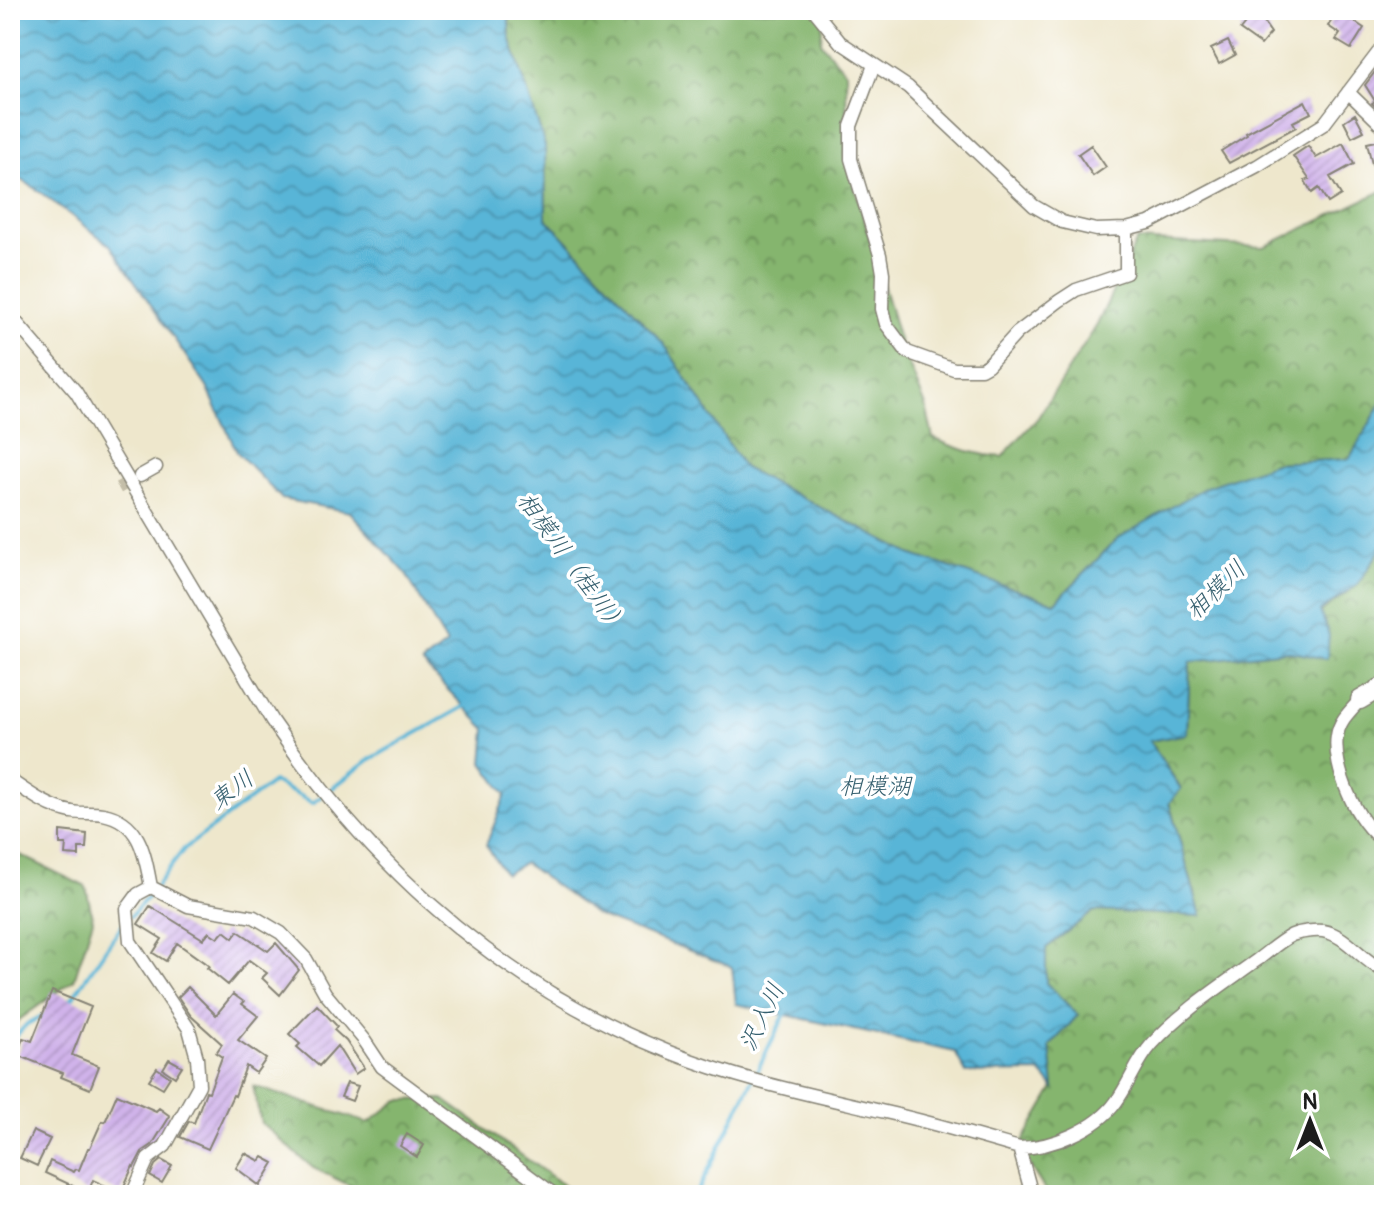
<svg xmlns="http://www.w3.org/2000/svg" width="1394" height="1205" font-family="Pangolin,'Klee One',sans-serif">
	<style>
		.forest { fill: url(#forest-crowns); stroke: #506845; stroke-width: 2 }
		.water { fill: url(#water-waves); stroke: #3a687a; stroke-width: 2 }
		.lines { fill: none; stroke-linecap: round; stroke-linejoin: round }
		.stream { stroke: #59b5d7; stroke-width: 4 }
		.building { fill: url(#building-hatch) }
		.street-tunnel { stroke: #c4bea9; stroke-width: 12; stroke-dasharray: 12 6; stroke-linecap: butt }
		.street-casing { stroke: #858274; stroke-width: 15 }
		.secondary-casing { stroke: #858274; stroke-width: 21 }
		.street { stroke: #fff; stroke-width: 12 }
		.secondary { stroke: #fff; stroke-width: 18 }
		.labels { text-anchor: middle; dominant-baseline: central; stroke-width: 7; stroke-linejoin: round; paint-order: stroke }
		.water-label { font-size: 24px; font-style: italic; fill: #376170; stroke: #fff }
	</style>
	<defs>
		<pattern id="forest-crowns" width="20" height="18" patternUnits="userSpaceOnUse" patternTransform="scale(2)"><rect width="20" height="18" fill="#85b56e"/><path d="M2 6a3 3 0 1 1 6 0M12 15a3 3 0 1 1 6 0" fill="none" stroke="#6c925a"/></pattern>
		<pattern id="water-waves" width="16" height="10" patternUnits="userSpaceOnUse" patternTransform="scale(2)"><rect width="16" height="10" fill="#59b5d7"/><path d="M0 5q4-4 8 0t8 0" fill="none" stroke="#4992ae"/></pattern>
		<pattern id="building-hatch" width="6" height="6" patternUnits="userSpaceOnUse" patternTransform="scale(2)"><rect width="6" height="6" fill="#d0b3ea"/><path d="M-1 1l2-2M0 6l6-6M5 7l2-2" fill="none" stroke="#b299c8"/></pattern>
	</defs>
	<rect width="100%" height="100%" fill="#fff"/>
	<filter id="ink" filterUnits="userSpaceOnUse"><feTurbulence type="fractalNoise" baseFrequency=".0125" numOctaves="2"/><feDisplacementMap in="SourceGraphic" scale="16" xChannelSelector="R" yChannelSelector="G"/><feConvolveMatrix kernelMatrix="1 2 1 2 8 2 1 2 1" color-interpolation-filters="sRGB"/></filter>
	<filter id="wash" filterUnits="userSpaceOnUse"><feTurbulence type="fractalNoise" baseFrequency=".006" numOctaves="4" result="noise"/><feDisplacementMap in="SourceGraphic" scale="32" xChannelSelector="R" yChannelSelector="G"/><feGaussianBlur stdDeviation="1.8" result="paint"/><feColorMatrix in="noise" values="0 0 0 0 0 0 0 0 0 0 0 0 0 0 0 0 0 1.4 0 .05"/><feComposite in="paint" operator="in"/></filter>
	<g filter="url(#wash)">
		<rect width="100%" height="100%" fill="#eee7cc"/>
		<path class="forest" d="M508 10H823L821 43 846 72 847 160 900 343 926 406 933 438C956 449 976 455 1002 457L1037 419 1097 325 1137 240 1264 247 1384 190V399L1349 459 1275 463 1117 539 1055 603 910 554 744 468 664 344 546 218 545 146 510 37Z
			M1384 544V1195H1048L1019 1148 1054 1088 1050 1046 1078 1015 1046 983V948L1094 911 1201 916 1169 802 1181 788 1149 741 1187 734 1190 662 1286 651 1326 658 1311 619 1358 584Z
			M10 850 86 887 93 920 74 980 19 1020 10 1039Z
			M253 1086 368 1123 399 1100 443 1099 570 1190 581 1195H419L351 1186 313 1168 261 1123Z"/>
		<path class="water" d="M10 10H508L510 37 545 146 546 218 664 344 744 468 910 554 1055 603 1117 539 1206 487 1275 463 1349 459 1384 399V544L1358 584 1320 611 1329 635 1327 659 1286 651 1190 662 1187 734 1149 741 1181 789 1169 803 1201 916 1094 911 1046 948V983L1078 1015 1050 1046 1054 1088 1040 1072 966 1073 955 1052 736 1004 732 967 596 915 524 863 505 874 486 845 506 795 483 763 486 729 422 663 447 644 404 571 350 512 282 499 237 452 207 387 110 245 32 186 10 174Z"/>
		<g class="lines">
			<path class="stream" d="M156 886 184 849 273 782 313 803 369 760 469 704
				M131 916 151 893
				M71 1000 124 922
				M10 1042 27 1024 46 1014
				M696 1195 787 1010"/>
		</g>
		<g id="blocks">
			<path class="building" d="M1255 10 1271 33 1261 45 1240 30 1248 20 1244 17Z
				M1338 11 1364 28 1351 49 1336 40 1340 34 1328 26Z
				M1228 41 1235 55 1219 64 1211 49Z
				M1384 60V114L1372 103 1375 101 1365 85Z
				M1305 101 1311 113 1293 122 1296 127 1229 163 1221 151 1247 135 1246 133Z
				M1355 114 1364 131 1352 137 1344 121Z
				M1381 140 1384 161 1372 164 1367 143Z
				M1343 143 1354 164 1330 177 1341 195 1328 203 1319 188 1312 193 1305 181 1309 179 1293 156 1308 146 1316 158Z
				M1091 145 1106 167 1093 176 1078 154Z
				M60 831 87 834 86 848H79V856L65 855 66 844H60Z
				M150 906 203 939 209 932 218 938 224 931 233 938 238 931 268 951 276 943 299 970 280 995 262 978 267 973 249 960 228 985 207 968 209 966 177 943 166 961 153 953 162 939 138 924Z
				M188 987 216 1015 233 994 244 1002 242 1004 258 1016 238 1040 266 1059 256 1073 246 1066 235 1096 233 1095 208 1149 180 1137 189 1121 194 1123 205 1094 206 1091 209 1092 222 1057 216 1053 222 1044 191 1016 178 997Z
				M52 991 91 1007 72 1055 99 1066 90 1089 61 1077 63 1073 17 1055 23 1038 32 1041Z
				M317 1005 337 1026 334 1030 346 1041 364 1068 355 1074 337 1046 319 1066 297 1047 300 1044 289 1034Z
				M169 1059 182 1066 175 1077 163 1069Z
				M157 1068 170 1077 163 1088 149 1080Z
				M347 1083 358 1086 352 1101 341 1097Z
				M117 1094 156 1111 159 1108 170 1116 152 1145 142 1152 134 1167 133 1166 121 1193 93 1180 88 1193 45 1173 50 1161 74 1172 76 1169 79 1170 88 1148H90L102 1121 105 1122Z
				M33 1131 50 1139 37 1166 20 1158Z
				M407 1134 424 1145 417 1157 400 1146Z
				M245 1153 260 1161 263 1157 274 1163 260 1186 236 1168Z
				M161 1160 172 1166 162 1183 150 1176 155 1165Z"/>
		</g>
	</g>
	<g filter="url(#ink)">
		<use href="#blocks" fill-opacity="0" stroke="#858274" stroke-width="2"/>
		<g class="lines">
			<path class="street-tunnel" d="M118 488 137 477"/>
			<g class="street-casing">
				<path id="street" d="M814 10 840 42 908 87 1034 206 1062 222 1096 230 1126 229 1149 223 1257 166 1324 124 1384 45
					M874 65 851 126V159L880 255 883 273 882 309 886 324 907 352 954 369H981L988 365 1017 333 1059 301 1076 290 1126 273V229
					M1348 92 1384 127
					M10 315 76 392 272 721C372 868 503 986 669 1052 739 1080 812 1095 885 1112 930 1122 974 1135 1019 1148 1051 1148 1097 1129 1116 1102 1130 1083 1136 1062 1152 1044 1182 1011 1221 986 1257 960 1268 952 1280 941 1292 935 1300 932 1315 930 1323 931 1347 935 1362 961 1384 971
					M140 476 156 467
					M1360 700C1350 711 1339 721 1337 736 1332 767 1357 825 1384 841
					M10 780C29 793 49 808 72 812 82 814 93 812 103 814 141 821 145 856 151 887
					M151 887 188 906 254 917 281 933 306 959 325 993 364 1040 382 1067 555 1195
					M1019 1148 1032 1195
					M132 1195 148 1159 165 1146 199 1085 197 1058 189 1029 130 941 127 909 138 894 151 887"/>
			</g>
			<g class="secondary-casing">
				<path id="secondary" d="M1360 700 1384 686"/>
			</g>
			<use href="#street" class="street"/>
			<use href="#secondary" class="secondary"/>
		</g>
	</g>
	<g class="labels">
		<g class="water-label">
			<text transform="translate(572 563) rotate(54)">相模川（桂川）</text>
			<text transform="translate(1216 590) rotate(-44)">相模川</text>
			<text x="875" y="786">相模湖</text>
			<text transform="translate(232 790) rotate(-37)">東川</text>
			<text transform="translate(762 1017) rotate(-64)">沢入川</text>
		</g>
	</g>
	<rect width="1394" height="1205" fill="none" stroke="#fff" stroke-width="40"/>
	<g transform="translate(1310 1121)" stroke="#ffffff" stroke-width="6" paint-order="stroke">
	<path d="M0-6L14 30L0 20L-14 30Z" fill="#1c1c1c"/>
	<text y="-12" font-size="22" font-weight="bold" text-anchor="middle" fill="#1c1c1c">N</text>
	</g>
</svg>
